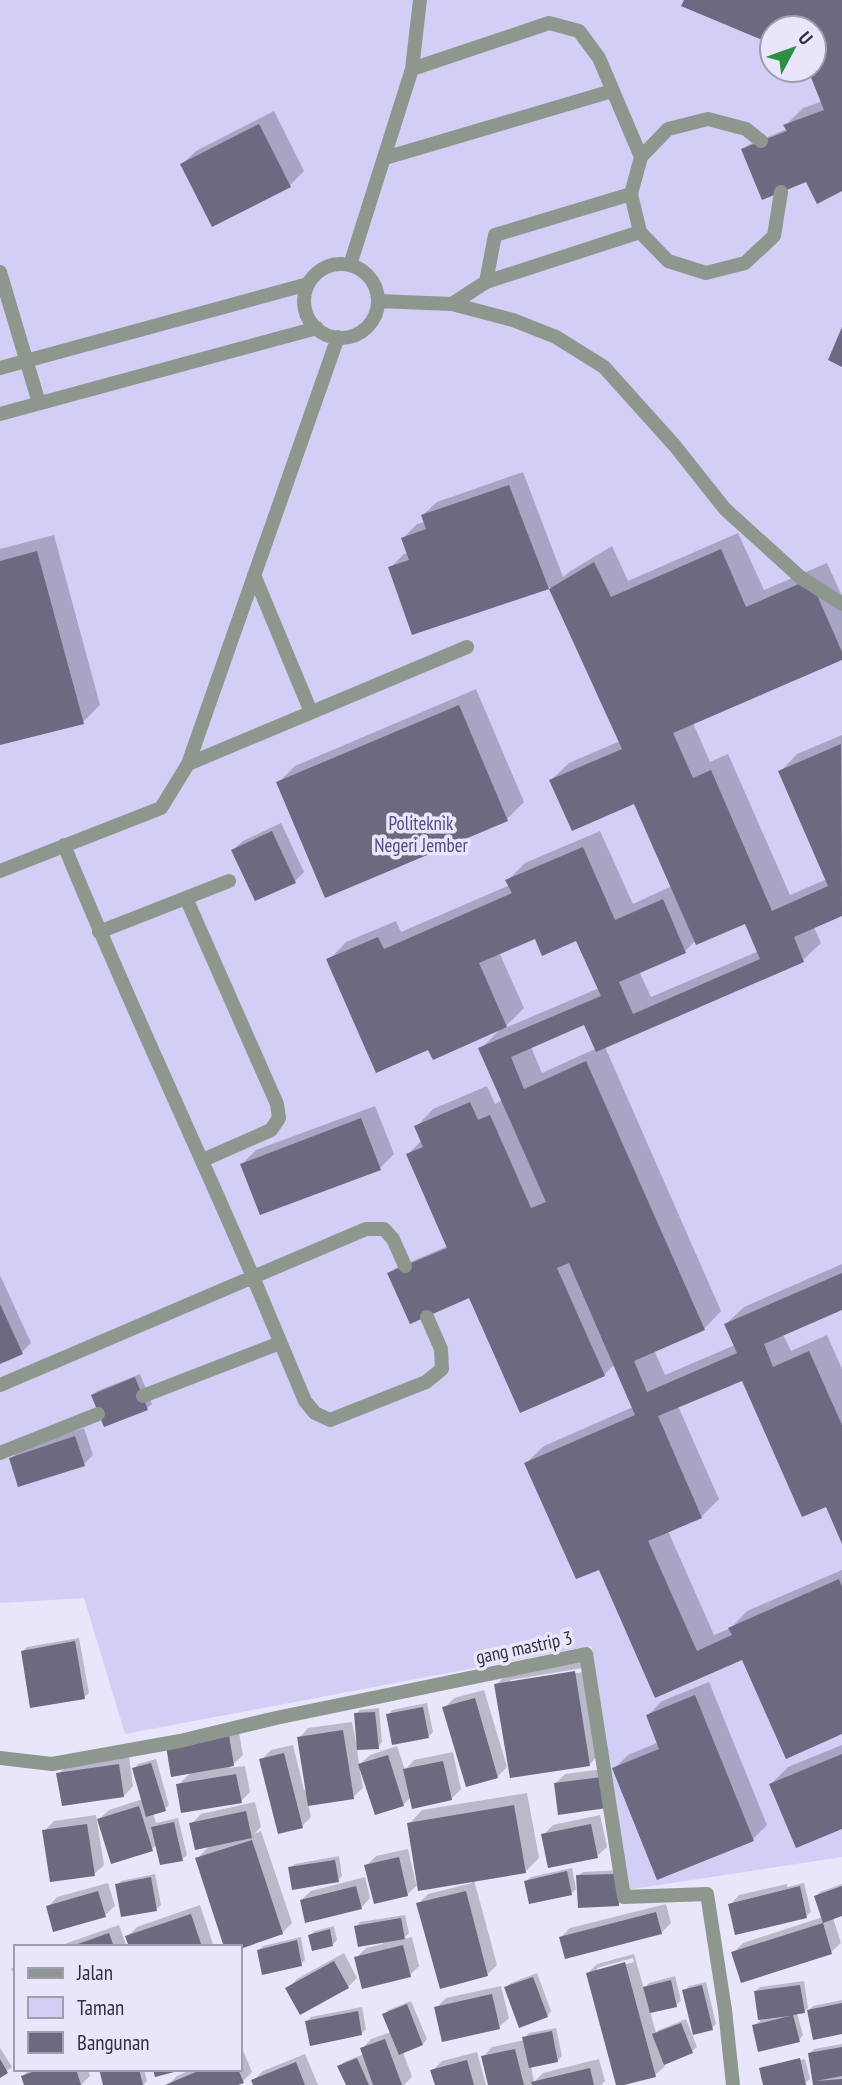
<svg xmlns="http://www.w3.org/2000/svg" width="842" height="2085" font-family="'PT Sans Narrow',sans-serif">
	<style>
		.green { fill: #d3cef6; fill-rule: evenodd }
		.shadow { fill: #0003; fill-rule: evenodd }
		.building { fill: #6c6980 }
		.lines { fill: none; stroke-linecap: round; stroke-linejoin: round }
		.service { stroke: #8d978e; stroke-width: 14 }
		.minor { stroke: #8d978e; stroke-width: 14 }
		.labels { text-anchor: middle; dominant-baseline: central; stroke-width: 7; stroke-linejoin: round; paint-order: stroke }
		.park-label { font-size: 19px; fill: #534883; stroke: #e9e6fc }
		.street-label { font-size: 19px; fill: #31303a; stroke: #e9e6fc }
	</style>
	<rect width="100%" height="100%" fill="#e9e6fc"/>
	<path class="green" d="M0 0H842V1857L626 1890 591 1646 125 1734 84 1598 0 1603ZM772 28H814V70H772Z"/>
	<path class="shadow" d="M685 0H842V189L808 178 744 149 748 145 787 129 785 126 803 108 823 101 810 70H814V28H772V42Z
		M274 111 304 171 290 185 212 224 182 164 196 151Z
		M523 472 563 577 569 572 612 546 628 581 738 533 764 590 827 563 842 596V658L693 723 710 762 728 754 790 895 827 879 780 772 797 754 842 735V914L814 927 821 943 803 960 605 1047 721 1311 704 1329 654 1350 665 1375 735 1345 726 1324 744 1307 842 1264V1308L783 1334 791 1351 827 1335 842 1369V1540L827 1505 743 1378 678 1406 719 1499 701 1517 668 1531 714 1635 731 1628 747 1611 842 1570V1732L743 1658 656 1696 600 1567 526 1463 544 1446 633 1407 615 1364 604 1375 470 1295 390 1274 394 1269 448 1246 408 1154 422 1140 416 1127 433 1109 487 1086 495 1104 503 1100 481 1049 501 1028 429 1047 329 960 346 942 396 921 401 932 510 885 508 880 525 863 600 831 633 904 672 886 635 801 551 780 569 763 620 741 550 587 413 633 390 568 404 554 408 553 403 538 417 524 425 522 423 515 437 502ZM746 922 759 951 651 997 639 971 685 951 696 940ZM536 936 577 938 599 988 503 1029 524 1008 499 952ZM585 1023 597 1048 542 1073 531 1047Z
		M54 535 100 705 83 722 0 743V549Z
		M476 689 524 802 507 819 278 783 295 766Z
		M281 823 304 872 295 881 233 850 243 841Z
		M375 1106 394 1154 380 1168 242 1164 256 1150Z
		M0 1275 31 1343 22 1352 0 1362Z
		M140 1374 152 1404 147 1408 93 1395 97 1391Z
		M84 1428 93 1455 84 1464 11 1459 20 1449Z
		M79 1638 89 1693 84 1697 23 1651 27 1647Z
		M588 1659 603 1750 590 1764 496 1685 510 1671ZM583 1668 584 1672 510 1684V1680Z
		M709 1682 767 1825 753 1839 614 1769 628 1755 659 1742 648 1715 662 1701Z
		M484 1690 507 1767 498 1776 467 1785 444 1708 454 1698Z
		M427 1703 433 1732 429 1736 388 1715 392 1710Z
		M379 1708 382 1742 378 1747 357 1748 359 1765 370 1755 397 1746 405 1770 414 1760 453 1752 461 1789 451 1799 411 1797 403 1805 362 1771H360L363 1788 353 1797 308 1804 311 1817 302 1826 261 1760 271 1750 293 1745 304 1790 307 1789 299 1738 308 1728 352 1722 356 1743H359L356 1714 360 1710Z
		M238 1727 243 1755 229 1768 245 1766 250 1792 241 1801 178 1785Z
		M842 1745V1828L771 1784 788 1767Z
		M129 1756 133 1786 124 1796 58 1774 68 1765Z
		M156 1759 169 1805 165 1809 153 1813 156 1823 178 1818 187 1855 182 1859 157 1844 152 1849 99 1819 109 1810 143 1799 134 1769 138 1764Z
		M611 1768 615 1797 555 1784 565 1774Z
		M527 1793 539 1858 525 1872 474 1880 497 1965 487 1975 418 1904 428 1894 472 1883V1880L409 1824 422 1810Z
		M255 1802 261 1827 254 1834 261 1831 292 1923 282 1933 197 1859 210 1845 191 1824 201 1814Z
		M96 1815 104 1865 94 1874 44 1831 54 1821Z
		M600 1815 607 1847 597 1856 543 1835 553 1825Z
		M408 1849 416 1884H418L407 1895 366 1866 376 1856Z
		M339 1856 342 1876 338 1880 290 1868 295 1864Z
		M572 1868 576 1889 572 1893 526 1881 531 1877Z
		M621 1870 622 1900 618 1905 578 1876 583 1872Z
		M155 1874 161 1905 156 1909 117 1885 121 1881Z
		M365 1877 370 1898 361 1908 301 1900 311 1891Z
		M108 1883 115 1906 105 1915 48 1907 57 1897Z
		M804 1883 811 1912 806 1916 730 1905 739 1895 787 1884V1887Z
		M842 1884V1915L833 1918 841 1943 831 1952 742 1981 733 1953 743 1943 823 1917 816 1896 820 1892Z
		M666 1904 671 1923 661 1933 561 1937 570 1928Z
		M200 1905 214 1947H131L127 1937 137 1927Z
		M405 1915 409 1933 403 1939 412 1937 419 1966 410 1975 356 1958 366 1948 383 1944 382 1941 356 1927 360 1922Z
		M119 1925 127 1947H64L67 1943Z
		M334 1926 337 1940 333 1944 310 1935 315 1931Z
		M301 1937 305 1960 301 1964 259 1950 263 1946Z
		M344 1953 357 1978 348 1987 288 1988 297 1979Z
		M634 1954 644 1989 649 1983 675 1976 681 2001 676 2005 650 2011 656 2033 659 2030 686 2019 697 2047 692 2051 664 2063 665 2066 655 2075 588 1973 597 1964ZM633 1958 634 1962 597 1972V1968Z
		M16 1965V1977L11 1969Z
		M537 1973 551 2011 547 2016 506 1987 511 1983Z
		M804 1981 808 2008 804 2012 797 2013 803 2035 799 2040 754 2026 760 2021 755 1992 760 1987Z
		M706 1982 716 2024 712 2028 684 1991 689 1986Z
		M501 1986 509 2018 499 2027 436 2008 446 1998Z
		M842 2000V2033L809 2010 813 2006Z
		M411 2001 427 2039 423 2044 403 2052 412 2077 404 2085H347L339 2067 344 2062 364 2054 362 2049 371 2039 391 2032 384 2015 388 2010Z
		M362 2007 366 2029 361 2034 307 2022 311 2017Z
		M556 2028 562 2056 557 2061 531 2066 534 2082 543 2073 599 2059 605 2081 601 2085H489L483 2057 492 2047 525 2040 524 2038 529 2033Z
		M842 2044V2085H814L809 2054 814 2049Z
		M0 2048 12 2067 0 2076Z
		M242 2048 252 2072 243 2081 234 2085H168L177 2076 193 2069H240V2050Z
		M477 2052 486 2085H436L432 2071 442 2061Z
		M305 2054 318 2085H255L253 2081 263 2071Z
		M805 2059 810 2079 805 2083 796 2085H765L761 2069 764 2066V2069Z
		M30 2069H88L90 2076 81 2085H26L23 2076Z
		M101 2069H144L147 2081 143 2085H105Z"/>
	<path class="building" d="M684 0H842V191L817 204 806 182 762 200 741 149 787 131 783 125 824 110 808 70H814V28H772V44L681 6Z
		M259 124 291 187 212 227 180 164Z
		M842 327V367L828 360Z
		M509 485 549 589 412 635 388 567 409 560 401 538 426 529 421 515Z
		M721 549 746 607 810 579 842 652V660L673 733 693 778 711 770 772 911 828 886 778 771 841 744 842 916 794 937 804 962 596 1052 584 1025 511 1057 524 1089 586 1061 705 1330 634 1361 647 1392 737 1353 724 1324 842 1273V1310L764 1344 773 1367 809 1351 842 1425V1544L826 1507 802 1517 742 1381 658 1416 702 1518 648 1541 697 1651 732 1635 728 1628 839 1579 842 1587V1734L786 1759 742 1660 655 1698 599 1570 576 1579 524 1463 635 1415 569 1263 557 1268 605 1376 520 1413 469 1298 410 1324 387 1273 447 1248 406 1154 423 1147 414 1126 470 1102 478 1120 490 1115 531 1208 546 1202 478 1048 601 996 576 941 542 956 535 939 479 963 507 1027 433 1060 428 1050 376 1073 326 959 378 937 384 949 512 893 505 880 583 847 615 920 663 899 686 953 619 982 633 1014 760 959 745 924 696 945 634 804 572 831 549 780 622 749 549 589 594 562 611 597Z
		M37 551 84 724 0 745V561Z
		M459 705 508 821 325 898 276 782Z
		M272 831 296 883 255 901 231 850Z
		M361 1118 381 1170 260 1215 240 1164Z
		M0 1304 23 1354 0 1364Z
		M135 1377 148 1410 104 1427 91 1395Z
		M75 1436 85 1466 18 1487 9 1458Z
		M75 1641 85 1699 30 1708 21 1651Z
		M575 1671 590 1766 510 1778 494 1684Z
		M695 1695 754 1841 657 1880 612 1768 659 1749 646 1715Z
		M475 1698 498 1778 466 1787 442 1707Z
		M423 1707 429 1738 392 1745 386 1714Z
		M375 1712 379 1749 357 1750 354 1713Z
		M343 1730 354 1799 308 1806 297 1737Z
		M229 1735 234 1766 171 1777 166 1746Z
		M284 1753 303 1828 278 1834 259 1759Z
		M842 1754V1829L796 1848 769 1784Z
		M388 1755 404 1806 375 1815 358 1764Z
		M443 1761 452 1800 412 1809 403 1769Z
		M151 1763 166 1811 146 1817 132 1768Z
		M119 1764 124 1797 62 1806 56 1773Z
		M236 1774 242 1803 181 1813 176 1784Z
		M602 1777 607 1808 558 1815 554 1783Z
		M514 1805 526 1873 418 1891 407 1823Z
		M139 1806 153 1851 111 1864 97 1819Z
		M246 1811 252 1838 195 1850 189 1823Z
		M174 1822 183 1861 160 1865 151 1827Z
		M87 1824 95 1876 50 1882 42 1830Z
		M591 1824 598 1858 548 1868 541 1834Z
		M252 1840 283 1934 240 1949V1947H224L195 1858Z
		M399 1857 408 1896 374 1904 364 1865Z
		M335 1860 339 1882 292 1890 288 1867Z
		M567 1871 572 1895 529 1904 524 1881Z
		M617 1874 619 1906 578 1908 576 1875Z
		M151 1877 157 1911 121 1917 115 1884Z
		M356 1886 362 1909 305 1923 300 1900Z
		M800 1886 807 1918 735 1935 728 1904Z
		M842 1886V1916L823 1923 814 1896Z
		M98 1891 106 1917 53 1932 46 1906Z
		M466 1891 488 1976 440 1989 416 1903Z
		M656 1912 662 1934 565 1959 559 1937Z
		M191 1914 202 1947H129L125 1936Z
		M401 1918 405 1939 358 1947 354 1926Z
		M823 1923 832 1954 741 1983 731 1952Z
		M330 1929 333 1946 312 1951 308 1935Z
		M109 1933 114 1947H72V1946Z
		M297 1940 302 1966 262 1975 257 1950Z
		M403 1945 411 1977 362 1989 354 1957Z
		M334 1961 349 1988 300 2015 285 1988Z
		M625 1962 656 2077 624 2085H616L586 1973Z
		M533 1977 548 2017 519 2028 504 1987Z
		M671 1980 677 2007 650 2013 643 1987Z
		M702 1985 713 2030 693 2035 682 1990Z
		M800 1985 805 2013 793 2015 800 2042 758 2052 752 2025 790 2016 758 2020 754 1991Z
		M492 1994 500 2029 442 2042 434 2007Z
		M842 2003V2034L813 2040 807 2010Z
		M407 2004 423 2045 399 2055 382 2014Z
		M358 2011 362 2035 310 2046 305 2021Z
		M681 2023 693 2053 664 2065 652 2034Z
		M552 2031 558 2062 529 2068 522 2037Z
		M385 2039 402 2085H373L360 2048Z
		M842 2047V2076L816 2081 842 2079V2085H813L808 2053Z
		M515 2049 524 2085H488L481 2056Z
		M357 2058 369 2085H346L337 2066Z
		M800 2058 806 2085H763L759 2068Z
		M0 2059 8 2073 0 2078Z
		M467 2060 474 2085H435L430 2070Z
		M296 2062 305 2085H253L251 2080Z
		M590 2068 594 2085H532L531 2082Z
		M41 2069H76L81 2085H24L21 2076Z
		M99 2069H139L143 2085H103Z
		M153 2069H182V2070L155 2077Z
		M203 2069H238L244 2083 238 2085H165Z"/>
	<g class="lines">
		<path class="service" d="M412 69 549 23 579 31 599 58 641 157
			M761 141 746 129 708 119 668 129 641 157 631 194 640 232 668 261 706 273 745 263 774 236 781 192
			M385 158 612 91
			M631 194 495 235 486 282 640 232
			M304 301a37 37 0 1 1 74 0a37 37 0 1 1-74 0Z
			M350 265 412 69 420 0
			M0 272 39 403
			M378 301 452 304 513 320 556 337 604 367 675 446 725 509 800 577 842 604
			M452 304 486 282
			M0 368 308 284
			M0 414 317 328
			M254 575 311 712
			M188 764 467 647
			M0 871 161 808 188 764 338 337
			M186 898 277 1104 279 1118 271 1130 203 1160
			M99 932 229 881
			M405 1266 393 1239 384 1229H366L253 1277 305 1401 315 1413 330 1420 426 1382 442 1369 441 1349 427 1317
			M0 1385 253 1277C191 1132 123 991 64 845
			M143 1396 280 1343
			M0 1453 98 1414"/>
		<path class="minor" d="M0 1758 52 1764 180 1741 276 1718 586 1654 624 1897 707 1894 725 2010 733 2085"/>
	</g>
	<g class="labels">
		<g class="park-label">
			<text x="421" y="823">Politeknik<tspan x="421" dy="22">Negeri Jember</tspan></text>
		</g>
		<g class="street-label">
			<text transform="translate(524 1647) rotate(-12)">gang mastrip 3</text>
		</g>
	</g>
	<rect x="14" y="1945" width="228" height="126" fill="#e9e6fc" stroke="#9f9dae" stroke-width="2"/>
	<rect x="28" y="1968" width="35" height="10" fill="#8d978e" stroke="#9f9dae" stroke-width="2"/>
	<text x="77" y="1980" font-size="21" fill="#31303a">Jalan</text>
	<rect x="28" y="1997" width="35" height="21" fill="#d3cef6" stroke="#9f9dae" stroke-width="2"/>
	<text x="77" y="2015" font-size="21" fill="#31303a">Taman</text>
	<rect x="28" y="2032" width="35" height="21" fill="#6c6980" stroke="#9f9dae" stroke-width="2"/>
	<text x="77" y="2050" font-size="21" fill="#31303a">Bangunan</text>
	<g transform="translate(793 49) rotate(49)"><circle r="33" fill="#e9e6fc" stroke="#9f9dae" stroke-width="2"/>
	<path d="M0-5L12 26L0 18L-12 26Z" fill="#2d8f43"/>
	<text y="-10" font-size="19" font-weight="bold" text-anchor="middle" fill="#31303a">U</text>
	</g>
</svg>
